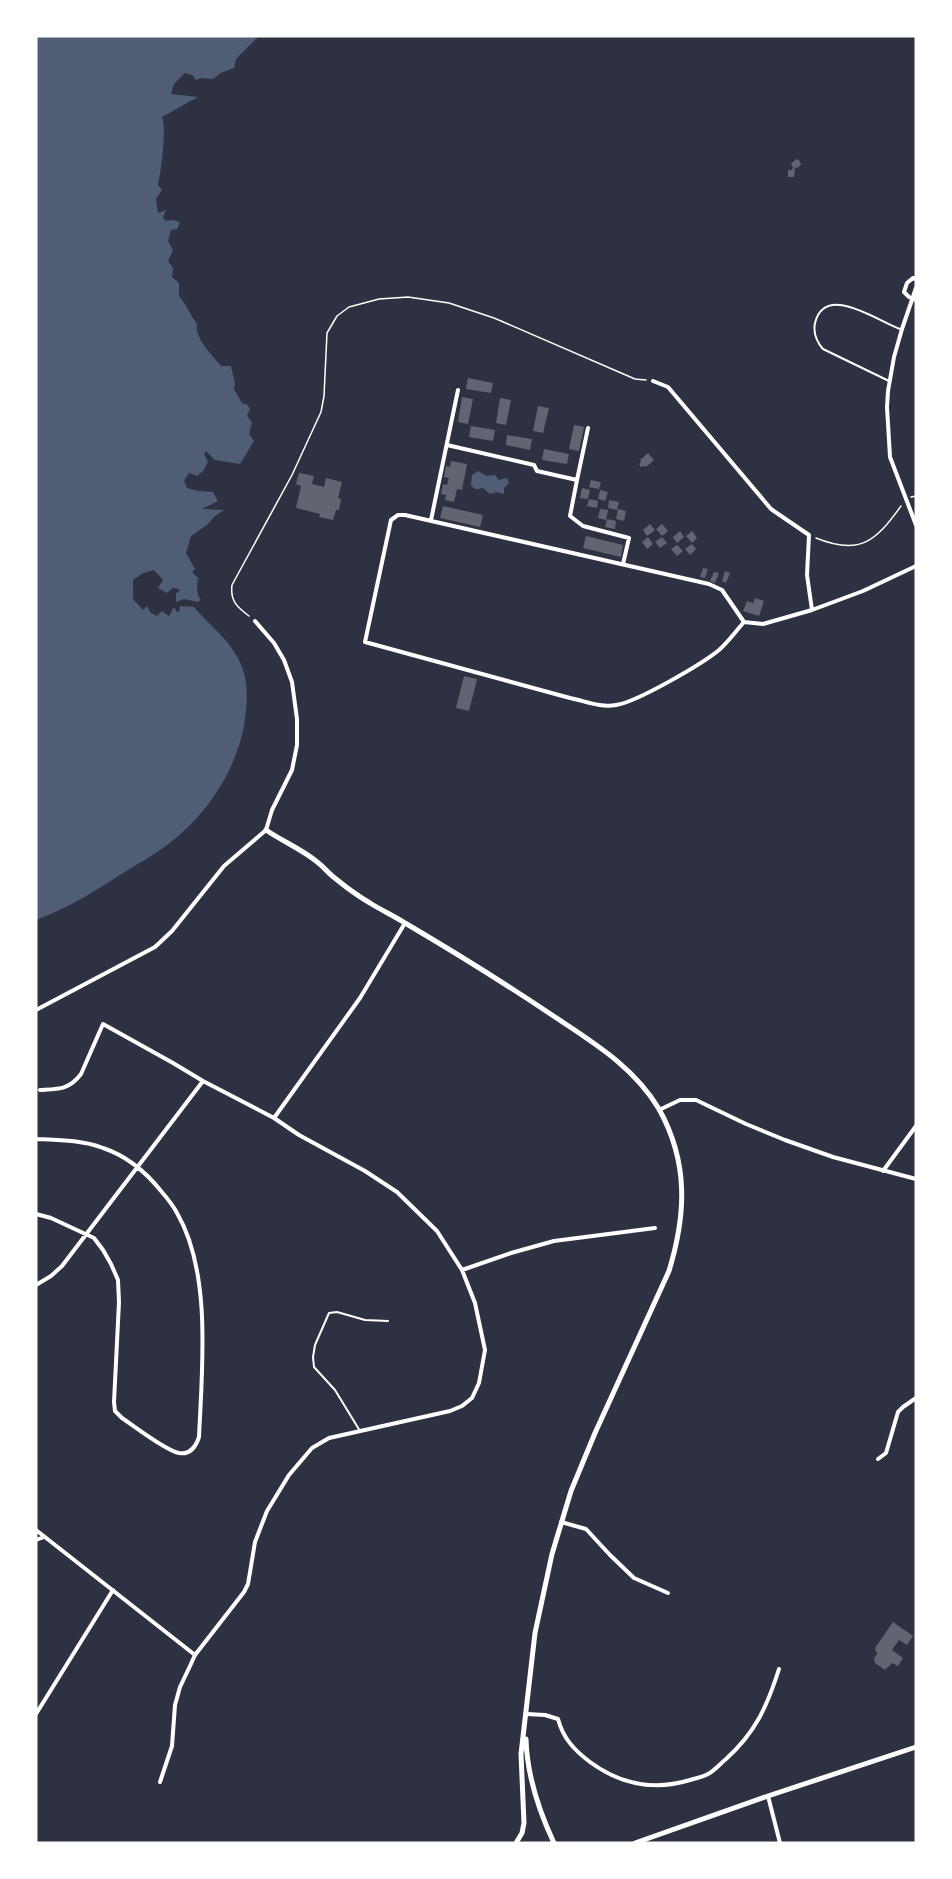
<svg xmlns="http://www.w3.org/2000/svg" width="952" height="1879" font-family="'DM Sans',sans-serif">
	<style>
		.water { fill: #4f5d75 }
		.building { fill: #626471 }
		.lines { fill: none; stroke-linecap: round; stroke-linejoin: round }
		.path { stroke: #fff; stroke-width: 1.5 }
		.service { stroke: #fff; stroke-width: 2 }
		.minor { stroke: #fff; stroke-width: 4 }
		.tertiary { stroke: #fff; stroke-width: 5 }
	</style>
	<rect width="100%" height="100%" fill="#2d3142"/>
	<path class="water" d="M36 36 258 37 236 59 234 68 221 73 213 79 201 78 196 80 192 75 185 73 174 84 171 94 198 97 162 117C167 127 161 172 158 185L162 190 156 199 158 213 166 210 163 217 165 221 173 220 180 222 177 229 171 230 168 241 173 250 168 261 173 268 172 277 179 283V296C187 305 190 315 197 324 194 338 213 356 221 366H231L235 383 234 389 242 403 248 405 250 409 247 416 252 422 249 434 254 441 240 464 215 460 206 451 204 454 208 462 203 471 197 476 189 473 184 481 187 488 199 491 213 492 218 501 202 509 224 510 214 517 207 525 191 536 186 553 195 569 192 572 198 578C197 585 196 594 201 600L198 602 184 599 176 602V593L179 592V589L173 588 167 593 158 588 163 580 154 570 143 573 133 580V599L143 610 147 606 151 613 157 616 162 611 169 616 174 607 177 612H179L180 606 194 607C211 627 232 641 242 667 249 685 247 706 244 726 235 774 203 820 163 848 152 856 139 863 128 870 98 889 69 908 36 920Z
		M478 471 487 476 495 475 499 480 507 478 509 483 504 488V494L497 492 490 494 483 488C478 489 475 491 471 485L472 475Z"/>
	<path class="building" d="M796 159 799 160 801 164 799 167 795 168 794 177H788V170H792L793 167 791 164Z
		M468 378 493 383 491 393 466 389Z
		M462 397 473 399 468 424 458 422Z
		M500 398 511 400 506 425 496 423Z
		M538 406 549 408 543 433 533 431Z
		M574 425 584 427 579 451 569 449Z
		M471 426 495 430 493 441 469 437Z
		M507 435 532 439 530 450 506 445Z
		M544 449 569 454 567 464 542 460Z
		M648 453 654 460 646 467 644 466 641 467 639 464 641 462 640 460Z
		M451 461 467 464 462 490 457 489 454 502 445 500 446 495 441 494 443 484 447 485 449 478 444 477 446 466 450 467Z
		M299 473 314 476 312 484 324 487 326 478 342 482 338 498 341 499 339 510H336L333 520 319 517 320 514 296 508 301 486 296 484Z
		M591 480 601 482 599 489 589 487Z
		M582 488 590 490 588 499 580 498Z
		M600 490 608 492 605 501 598 499Z
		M589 499 598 501 597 508 587 506Z
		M609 500 619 502 617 510 608 508Z
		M443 506 483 515 480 527 440 518Z
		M600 509 608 510 606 520 598 518Z
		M618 509 626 511 624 521 616 519Z
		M607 519 616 521 615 529 605 527Z
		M650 524 655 530 647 536 643 530Z
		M662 524 668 531 662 536 656 529Z
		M680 531 684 537 677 543 673 537Z
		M692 531 697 538 692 543 686 536Z
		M586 536 623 545 621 557 583 548Z
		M648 537 653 544 647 549 642 542Z
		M662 537 667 543 660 548 655 542Z
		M692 544 696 549 690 555 685 549Z
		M677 545 683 551 677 556 671 549Z
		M703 568 708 569 705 578 700 577Z
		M725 571 730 573 726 583 722 581Z
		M714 572 719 573 715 583 710 581Z
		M755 598 764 601 759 616 743 611 747 601 753 603Z
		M464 676 477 679 469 711 456 708Z
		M893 1622 913 1636 907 1645 899 1640 892 1650 903 1658 898 1666 892 1663 885 1670 875 1663 874 1658 878 1653 876 1652 875 1648Z"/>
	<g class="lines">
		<path class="path" d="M911 497 916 496
			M816 538C860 556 876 541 901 506
			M249 616C237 607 230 601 232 585L292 475 321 412 324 396 327 333 337 316 349 307 379 299 408 297 449 303 494 318 635 379 646 380"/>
		<path class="service" d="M889 381 823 349C817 342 813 333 815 323 825 282 879 322 900 329
			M360 1431 335 1390 314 1367 313 1357 315 1345 329 1313 337 1312 365 1320 388 1321"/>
		<path class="minor" d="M916 279 913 278 907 283 904 292 909 297 916 300
			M916 288 902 329 894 357 888 391 887 407 890 457 916 525
			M653 381 668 387 771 509 809 535 807 575 812 610
			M447 445 534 465 537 471 577 480 570 516 583 526 629 538 623 564
			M577 480 588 428
			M431 520 458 390
			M744 622C736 631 728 642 719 650 702 664 637 702 616 705 601 708 585 701 570 698L365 642 391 520 398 515H405L709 584 722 590 744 622 763 624 812 610 863 591 916 566
			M36 1010 155 947 172 931 224 866 266 830 272 810 292 770 297 745V719L292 682 284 660 274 643 255 621
			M40 1090C58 1089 69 1090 81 1074L103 1024 173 1063 203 1081 274 1118 299 1135 365 1171 397 1192 437 1231 462 1270 475 1303 485 1350 479 1383 472 1398 462 1406 450 1411 329 1438 312 1448 289 1475 267 1511 255 1542 248 1584 244 1592 195 1655 190 1666 180 1687 175 1705 172 1746 160 1782
			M659 1110 680 1100H696L746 1124 785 1140 833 1157 916 1179
			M274 1118 360 998 405 923
			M36 1139C59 1140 82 1140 103 1148 127 1156 145 1171 161 1191 167 1198 173 1205 177 1213 212 1273 202 1369 199 1437 196 1446 190 1455 179 1453 166 1451 134 1426 122 1418L115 1411 114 1402 119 1302 118 1280 111 1264 103 1250 94 1238 51 1218 36 1214
			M883 1171 916 1126
			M462 1270 511 1253 554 1241 655 1228
			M36 1285 51 1276 62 1266 203 1081
			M878 1459 886 1453 898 1412 903 1407 916 1398
			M561 1522 586 1529 610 1555 634 1578 668 1593
			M36 1530 195 1655
			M36 1540 44 1537
			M36 1714 113 1590
			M527 1714 545 1715 558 1719C563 1738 574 1750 590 1762 620 1784 654 1791 690 1780 696 1778 703 1777 708 1774 714 1771 720 1764 726 1759 755 1733 767 1707 779 1669
			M768 1796 780 1843"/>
		<path class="tertiary" d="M266 830C282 841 301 849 316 861 324 867 329 874 336 879 347 888 358 896 370 903 381 910 394 916 405 923 456 953 506 984 555 1017 594 1043 634 1067 659 1109 689 1163 686 1215 669 1271L595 1433 571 1491 552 1554 535 1633 521 1754 524 1823 522 1833 516 1843
			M526 1739C527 1776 538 1809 554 1843
			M635 1843 768 1796 916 1747"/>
	</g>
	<rect width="952" height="1879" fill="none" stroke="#ffffff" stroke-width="75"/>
</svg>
